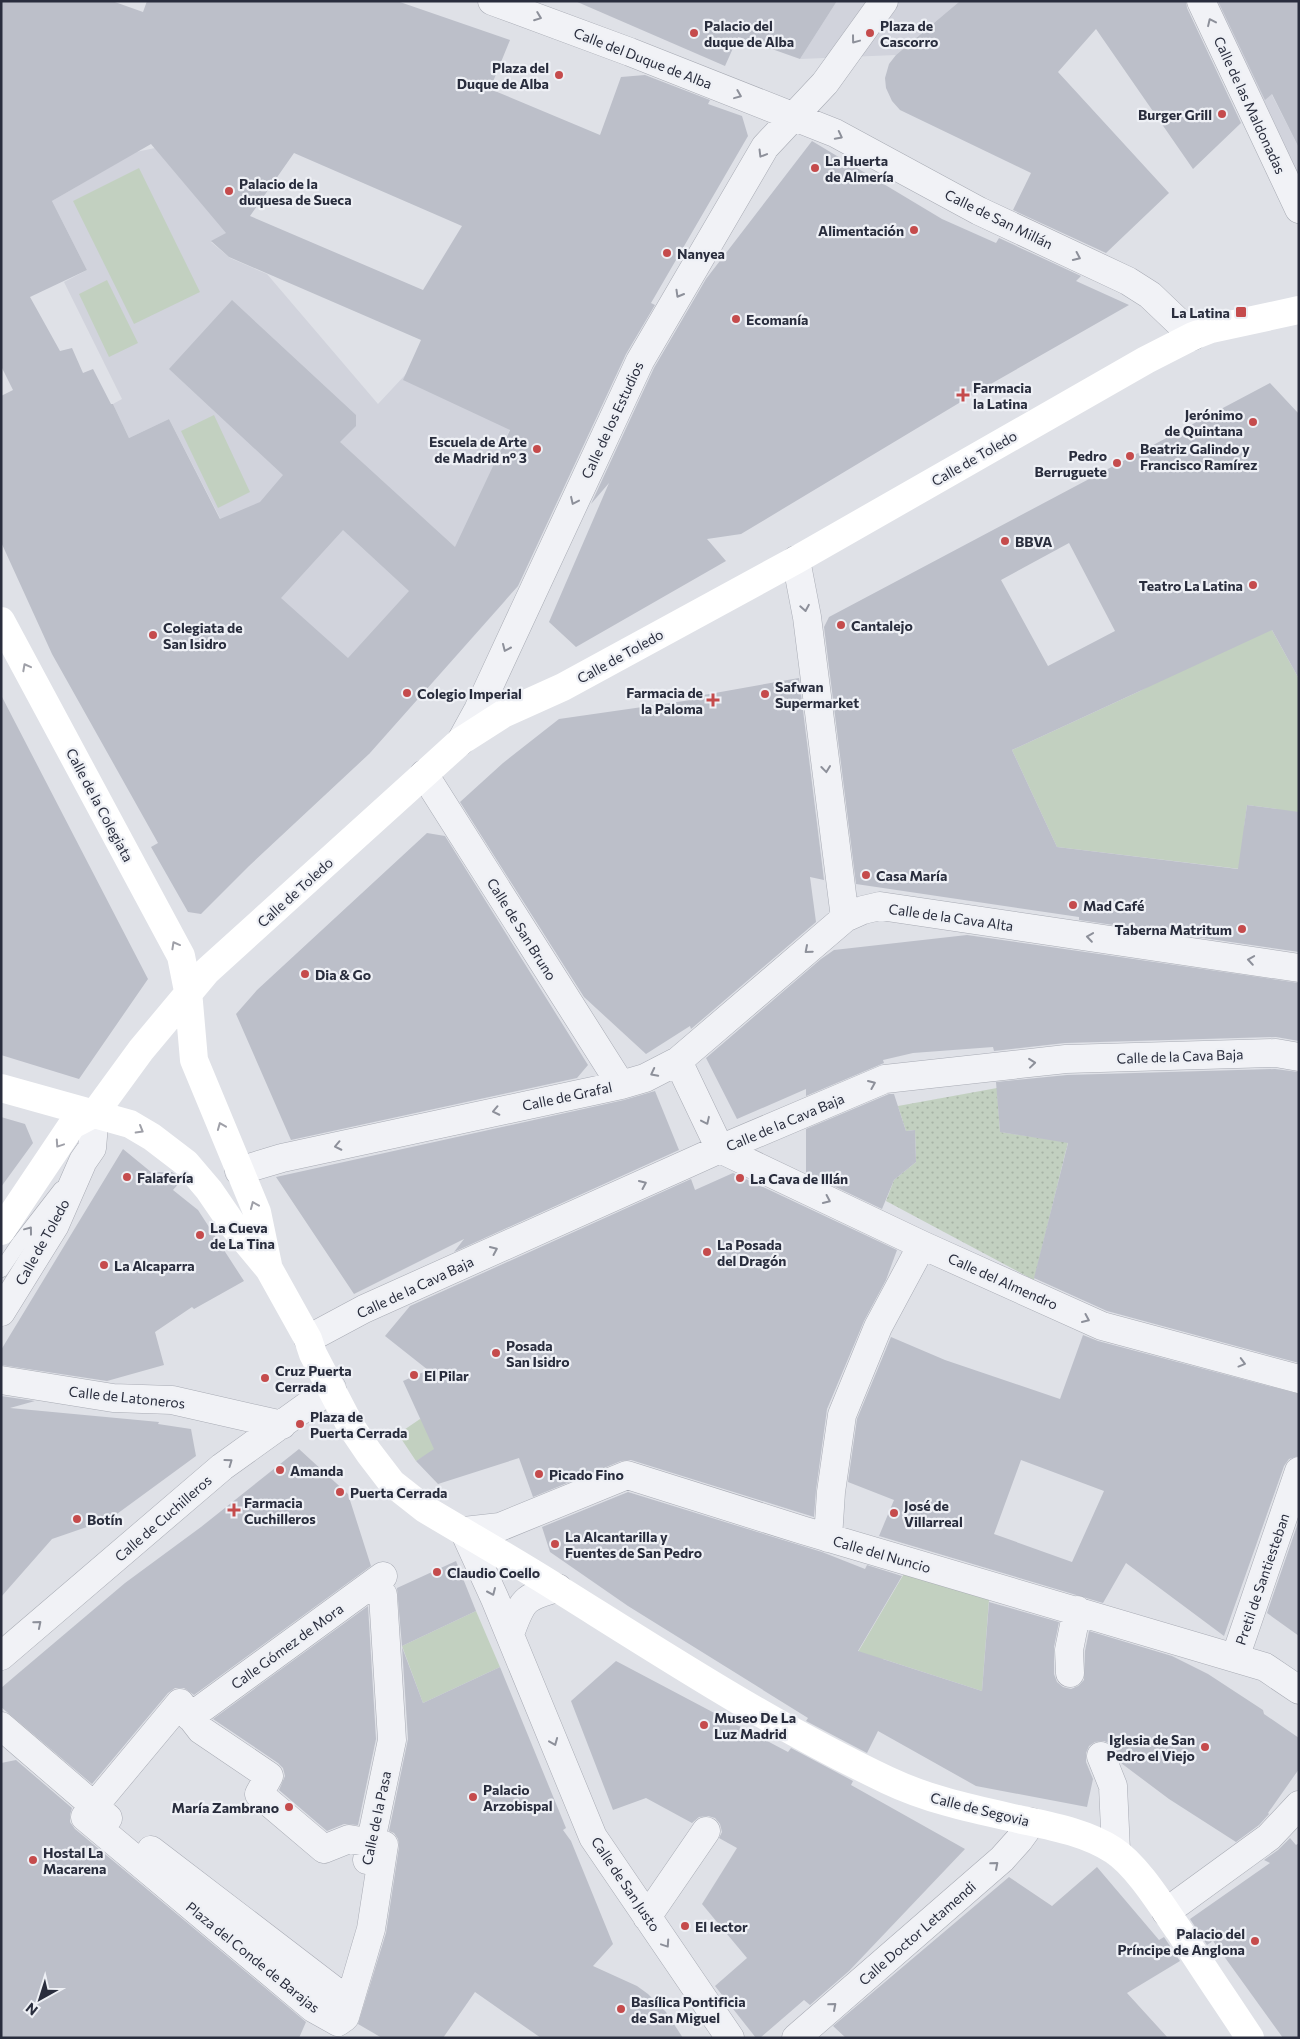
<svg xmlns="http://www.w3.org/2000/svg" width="1300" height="2039" font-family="Commissioner,sans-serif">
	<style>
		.built { fill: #d1d3dc }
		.green { fill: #c2d0c0; fill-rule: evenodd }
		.park { fill: url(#park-dots) }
		.building { fill: #bcbfc9; fill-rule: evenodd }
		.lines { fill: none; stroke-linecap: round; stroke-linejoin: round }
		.lane-casing { stroke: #a8abb4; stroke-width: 16 }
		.street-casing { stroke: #a8abb4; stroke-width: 29 }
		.lane { stroke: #f1f2f6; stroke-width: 15 }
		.street { stroke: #f1f2f6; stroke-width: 28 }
		.secondary { stroke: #fff; stroke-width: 28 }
		.oneway { stroke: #8d909a }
		.oneway2 { stroke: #9fa0a8 }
		.poi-dot { fill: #c54b4c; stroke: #eef0f5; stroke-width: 2 }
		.labels { text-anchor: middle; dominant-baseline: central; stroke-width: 4.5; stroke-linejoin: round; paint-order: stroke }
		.poi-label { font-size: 14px; font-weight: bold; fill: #292d3d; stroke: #eef0f5; text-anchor: start }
		.street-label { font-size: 14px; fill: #292d3d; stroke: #eef0f5 }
	</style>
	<defs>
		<pattern id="park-dots" width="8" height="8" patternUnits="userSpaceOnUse" patternTransform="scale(1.25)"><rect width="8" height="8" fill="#c2d0c0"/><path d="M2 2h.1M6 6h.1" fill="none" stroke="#a7b3a6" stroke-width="1.8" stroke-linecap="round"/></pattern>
	</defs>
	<rect width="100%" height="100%" fill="#dfe1e7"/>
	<path class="built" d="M837 1H960L896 55 800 59Z
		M1201 1H1224L1299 148V209Z
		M155 148 229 232 211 242 230 258 267 274 378 404 406 374 511 427 494 463 555 491 505 601 369 754 242 611 220 518 169 419 129 438 113 404 122 399 64 282 87 270 52 201 136 152Z"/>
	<path class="green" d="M139 168 200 292 134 324 73 201Z
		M107 280 138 343 109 357 79 294Z
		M214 415 250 492 218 508 181 431Z
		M1267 621 1299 679V864L1240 869 1057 847 1012 750 1140 691ZM1247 805 1277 809H1278L1244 828Z
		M420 1419 462 1442 423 1457 416 1461 398 1434Z
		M905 1572 989 1600 982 1691 883 1659 851 1664Z
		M476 1611 500 1667 423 1703 402 1646Z"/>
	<path class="park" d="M997 1088 1000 1132 1068 1142 1034 1280 886 1201 894 1180 916 1162 915 1130 906 1131 898 1106Z"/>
	<path class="building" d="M1 1H112L143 12 147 1H397L510 40 490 89 600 135 621 77 645 75 710 100 708 104 742 116 748 136 651 303 655 305 626 354 518 586 369 754 249 866 201 914 188 912 151 847 158 843 52 654 1 542V396L13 390 1 366ZM151 144 226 233 211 241 229 257 421 340 403 380 510 430 455 547 340 442 356 426V415L232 300 169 369 283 475 260 502 220 519 169 419 129 438 113 404H111L93 369 83 373 72 348 60 351 30 297 87 270 52 201ZM294 153 462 226 423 290 250 216ZM343 530 409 591 348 658 281 598Z
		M575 1H837L800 59 738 37 725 66Z
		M960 1H1186L1187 8 1241 123 1193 169 1096 29 1058 72 1169 193 1106 253 1013 210 1031 173 900 110 892 101 886 88 885 78 889 64 896 55Z
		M1218 1H1299V148L1272 94 1265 100Z
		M812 141 942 219 996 243 999 238 1081 276 1076 281 1129 305 989 385 741 534 707 539 726 561 576 647 549 622 609 483 591 504 654 368 706 279Z
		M1270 383 1299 414V679L1272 630 1012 750 1057 847 1238 869 1247 805 1299 812V952L1079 920V917L856 884 824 627 829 617ZM1069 543 1115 631 1048 666 1001 580Z
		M799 678 824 880 810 877 816 922 691 1029 690 1026 646 1054 584 997 460 802 503 763 559 719 698 699V696Z
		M1 695 148 979 79 1079 1 1055Z
		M427 833 445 836 588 1065 577 1078 291 1140 236 1014 257 990Z
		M967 935 1299 983V1041L1276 1037 1065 1043 994 1051 993 1047 913 1053 883 1060 884 1063 806 1096V1089L737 1119 706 1058 821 959 834 950Z
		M1275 1069 1299 1072V1363L1107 1311 1034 1278 1068 1143 1000 1132 996 1082 1067 1075Z
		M655 1091 679 1150 454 1252 464 1239 354 1294 276 1177 624 1100Z
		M889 1094H894L906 1131 915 1130 916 1162 894 1180 882 1209 806 1173V1129Z
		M1 1117 25 1124 33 1143 1 1187Z
		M123 1149 151 1172H172L175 1174 181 1181 173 1190 198 1210 244 1281 194 1309 192 1307 155 1332 164 1365 107 1381 1 1365V1350Z
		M733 1173 897 1250 886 1280 864 1321 827 1409 816 1490 814 1517 631 1460 621 1461 533 1497 519 1458 438 1484 416 1461 434 1449 403 1381 428 1370 385 1336 410 1306 691 1179 695 1190Z
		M1083 1335 1098 1341 1299 1394V1456L1289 1459 1284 1466 1224 1636 1126 1563 1103 1603 879 1536 894 1500 848 1482 857 1419 891 1337 945 1360 1060 1399ZM1021 1460 1104 1491 1072 1562 994 1534Z
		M1 1396 35 1401 10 1408 159 1422 158 1424 191 1429 196 1456 110 1519 52 1539 1 1597Z
		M299 1449 348 1494 371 1566 194 1695 184 1688H175L168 1693 92 1784 1 1707V1688L21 1671 125 1583 201 1527Z
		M628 1492 822 1552 865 1569 867 1565 902 1576 858 1651 982 1691 989 1602 1059 1622 1054 1647V1674L1057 1682 1063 1687 1071 1689 1078 1686 1084 1680 1085 1651 1089 1631 1172 1656 1208 1674 1263 1710 1264 1714 1299 1738V1769L1268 1813 1269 1814 1259 1825 1236 1842 1169 1799 1121 1763 1111 1744 1104 1741 1095 1742 1089 1746 1086 1753V1762L1093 1779 1087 1807 976 1786 878 1731 867 1753 806 1721 808 1718 628 1606 550 1552 542 1527Z
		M1299 1520V1636L1267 1613Z
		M456 1561 476 1611 402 1646 397 1588Z
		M368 1606 376 1739 358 1825 344 1824 327 1831 279 1790 285 1776 283 1768 278 1763 213 1719Z
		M402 1647 423 1703 500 1667 566 1828 563 1830 571 1841 613 1944 593 1966 637 1986 648 1994 666 2012 683 2038H541L475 1992 443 2038H382L358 2024 386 1933 399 1847 398 1839 394 1833 389 1831 408 1739Z
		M616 1661 788 1752 791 1748 853 1781 851 1785 965 1849 849 1971 810 2005 804 2000 760 2038H756L715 1986 747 1958 702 1904 737 1848 719 1838 722 1832 720 1824 715 1818 708 1816 699 1817 692 1823 646 1798 613 1810 571 1701Z
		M16 1760 72 1808 70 1815V1822L75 1829 306 2022 299 2038H1V1763Z
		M1290 1838 1296 1845 1299 1843V2038H1283L1213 1941 1207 1945 1190 1919 1270 1863 1264 1860 1278 1850Z
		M1097 1867 1159 1940 1164 1937 1180 1961 1127 1993 1168 2038H846L833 2026 1009 1877 1052 1906Z"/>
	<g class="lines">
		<g class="lane-casing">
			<path id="lane" d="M1 1270 20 1242 61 1189"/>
		</g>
		<g class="street-casing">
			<path id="street" d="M492 1 630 52 835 133 979 211 1128 281 1150 295 1193 336
				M1201 1 1299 209
				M796 560 807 617 845 918
				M461 741 478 710 640 361 765 147 825 83 884 1
				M424 774 621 1085
				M678 1061 720 1149 922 1245 1102 1326 1299 1379
				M239 1171 282 1158 621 1085 645 1078 678 1061 845 918 863 910 880 906 1299 968
				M1 1312 55 1225 83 1161 92 1148 95 1113
				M308 1339 364 1309 720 1149 885 1079 1066 1059 1276 1053 1299 1057
				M1 1380 113 1398 172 1400 282 1425
				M828 1538 831 1492 842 1415 878 1327 922 1245
				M510 1634C522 1601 523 1597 558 1588
				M1 1656 222 1467 332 1388
				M1235 1658 1299 1471
				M1070 1673 1069 1650 1077 1610
				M180 1703 201 1730 269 1776 259 1794 324 1849 349 1839 384 1845 371 1929 345 2017 338 2022 313 2008 85 1817Z
				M190 1717 383 1576
				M1 1726 108 1818
				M1101 1756 1113 1786 1116 1851
				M151 1850 343 1997
				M367 1860 392 1740 383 1595
				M1166 1912 1269 1837 1299 1805
				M647 1917 706 1831
				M730 2038 593 1837 495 1599 464 1531 500 1527 627 1475 802 1530 1265 1667 1299 1690
				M796 2038 1002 1859 1019 1840 1032 1822"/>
		</g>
		<use href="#lane" class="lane"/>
		<use href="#street" class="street"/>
		<path class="secondary" d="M1 621 181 956 188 991 194 1060 257 1212 268 1265
			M1 1088 130 1124 152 1137 186 1163 209 1190 235 1228 269 1269 308 1339 313 1354 350 1425 369 1453 392 1483 425 1509C470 1536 516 1562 560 1590 667 1657 773 1726 887 1780 929 1800 973 1809 1018 1819 1050 1826 1085 1832 1113 1850 1138 1866 1163 1908 1180 1932 1203 1968 1227 2003 1250 2038
			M1 1231 72 1125 95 1113 141 1050 207 971 461 741 503 714 563 687 796 560 1146 360 1193 336 1211 329 1299 310"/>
	</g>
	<defs><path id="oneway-chevron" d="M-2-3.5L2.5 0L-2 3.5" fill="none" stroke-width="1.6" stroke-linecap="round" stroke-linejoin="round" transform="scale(1.25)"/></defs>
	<g class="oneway">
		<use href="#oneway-chevron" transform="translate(538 17) rotate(21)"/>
		<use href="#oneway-chevron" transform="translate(1211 22) rotate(-115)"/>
		<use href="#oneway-chevron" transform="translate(855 40) rotate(127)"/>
		<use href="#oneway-chevron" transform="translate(738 95) rotate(22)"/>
		<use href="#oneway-chevron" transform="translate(839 136) rotate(27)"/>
		<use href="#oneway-chevron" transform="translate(762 154) rotate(121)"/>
		<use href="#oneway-chevron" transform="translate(1077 257) rotate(25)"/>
		<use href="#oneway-chevron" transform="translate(679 294) rotate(120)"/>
		<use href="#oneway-chevron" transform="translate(574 501) rotate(115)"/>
		<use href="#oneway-chevron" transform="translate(805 608) rotate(80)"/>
		<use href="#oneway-chevron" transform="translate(506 648) rotate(114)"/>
		<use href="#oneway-chevron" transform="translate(826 769) rotate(83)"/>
		<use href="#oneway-chevron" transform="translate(1090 937) rotate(-172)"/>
		<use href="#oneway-chevron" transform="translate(808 950) rotate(139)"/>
		<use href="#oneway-chevron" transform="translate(1251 960) rotate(-171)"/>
		<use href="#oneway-chevron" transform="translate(1032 1063) rotate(-6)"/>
		<use href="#oneway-chevron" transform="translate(654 1073) rotate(153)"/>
		<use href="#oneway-chevron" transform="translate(872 1084) rotate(-23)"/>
		<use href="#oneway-chevron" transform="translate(496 1111) rotate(168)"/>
		<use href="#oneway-chevron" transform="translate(706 1121) rotate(65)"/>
		<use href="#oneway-chevron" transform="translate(338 1146) rotate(168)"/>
		<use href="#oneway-chevron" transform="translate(643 1184) rotate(-24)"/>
		<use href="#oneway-chevron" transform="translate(827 1200) rotate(25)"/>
		<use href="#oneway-chevron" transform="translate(29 1230) rotate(-53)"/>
		<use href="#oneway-chevron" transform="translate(494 1250) rotate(-24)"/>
		<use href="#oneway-chevron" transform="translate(1086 1319) rotate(24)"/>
		<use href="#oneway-chevron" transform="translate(1242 1363) rotate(15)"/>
		<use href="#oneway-chevron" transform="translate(229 1462) rotate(-36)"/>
		<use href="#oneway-chevron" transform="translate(492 1592) rotate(66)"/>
		<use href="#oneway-chevron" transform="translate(38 1624) rotate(-40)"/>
		<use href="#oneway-chevron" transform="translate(554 1742) rotate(68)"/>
		<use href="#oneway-chevron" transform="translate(995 1865) rotate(-41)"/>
		<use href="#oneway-chevron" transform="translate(666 1944) rotate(56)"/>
		<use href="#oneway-chevron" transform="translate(833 2006) rotate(-41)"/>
	</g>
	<g class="oneway2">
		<use href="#oneway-chevron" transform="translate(26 667) rotate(-118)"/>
		<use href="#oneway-chevron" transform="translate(175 945) rotate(-119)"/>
		<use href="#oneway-chevron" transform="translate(221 1126) rotate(-112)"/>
		<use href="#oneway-chevron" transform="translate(140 1130) rotate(30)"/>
		<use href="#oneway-chevron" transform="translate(59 1144) rotate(124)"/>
		<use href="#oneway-chevron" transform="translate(254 1205) rotate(-113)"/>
	</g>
	<g class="poi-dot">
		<circle cx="694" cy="33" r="5"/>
		<circle cx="870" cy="33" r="5"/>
		<circle cx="559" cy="75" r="5"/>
		<circle cx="1222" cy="114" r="5"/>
		<circle cx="815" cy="168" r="5"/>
		<circle cx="229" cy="191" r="5"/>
		<circle cx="914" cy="230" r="5"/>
		<circle cx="667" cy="253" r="5"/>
		<rect x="1235" y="306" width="12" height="12" rx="2.5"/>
		<circle cx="736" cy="319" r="5"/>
		<path d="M960.5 387.5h5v5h5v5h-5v5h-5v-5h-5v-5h5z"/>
		<circle cx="1253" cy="422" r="5"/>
		<circle cx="537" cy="449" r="5"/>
		<circle cx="1130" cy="456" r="5"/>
		<circle cx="1117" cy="463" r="5"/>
		<circle cx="1005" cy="541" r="5"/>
		<circle cx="1253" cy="585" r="5"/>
		<circle cx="841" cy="625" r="5"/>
		<circle cx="153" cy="635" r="5"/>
		<circle cx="407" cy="693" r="5"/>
		<circle cx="765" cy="694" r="5"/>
		<path d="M710.5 692.5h5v5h5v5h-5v5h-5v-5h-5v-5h5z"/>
		<circle cx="866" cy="875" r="5"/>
		<circle cx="1073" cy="905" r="5"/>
		<circle cx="1242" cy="929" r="5"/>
		<circle cx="305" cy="974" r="5"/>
		<circle cx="127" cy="1177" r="5"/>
		<circle cx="740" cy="1178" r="5"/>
		<circle cx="200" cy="1235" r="5"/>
		<circle cx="707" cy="1252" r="5"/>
		<circle cx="104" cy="1265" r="5"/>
		<circle cx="496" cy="1353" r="5"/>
		<circle cx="414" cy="1375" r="5"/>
		<circle cx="265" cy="1378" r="5"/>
		<circle cx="300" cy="1424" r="5"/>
		<circle cx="280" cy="1470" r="5"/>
		<circle cx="539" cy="1474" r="5"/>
		<circle cx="340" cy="1492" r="5"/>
		<path d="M231.5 1502.5h5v5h5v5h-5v5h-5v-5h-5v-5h5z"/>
		<circle cx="894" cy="1513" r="5"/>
		<circle cx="77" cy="1519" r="5"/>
		<circle cx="555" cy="1544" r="5"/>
		<circle cx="437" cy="1572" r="5"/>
		<circle cx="704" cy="1725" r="5"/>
		<circle cx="1205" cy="1747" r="5"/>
		<circle cx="473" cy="1797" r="5"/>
		<circle cx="289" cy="1807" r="5"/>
		<circle cx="33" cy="1860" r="5"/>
		<circle cx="685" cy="1926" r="5"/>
		<circle cx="1255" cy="1941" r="5"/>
		<circle cx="621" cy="2009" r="5"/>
	</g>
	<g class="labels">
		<g class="poi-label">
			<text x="704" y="25">Palacio del<tspan x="704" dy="16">duque de Alba</tspan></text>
			<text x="880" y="25">Plaza de<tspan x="880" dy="16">Cascorro</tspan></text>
			<text x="549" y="67" text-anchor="end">Plaza del<tspan x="549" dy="16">Duque de Alba</tspan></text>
			<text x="1212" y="114" text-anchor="end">Burger Grill</text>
			<text x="825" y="160">La Huerta<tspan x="825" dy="16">de Almería</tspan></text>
			<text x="239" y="183">Palacio de la<tspan x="239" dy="16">duquesa de Sueca</tspan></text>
			<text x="904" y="230" text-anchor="end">Alimentación</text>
			<text x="677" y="253">Nanyea</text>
			<text x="1230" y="312" text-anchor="end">La Latina</text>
			<text x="746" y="319">Ecomanía</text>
			<text x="973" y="387">Farmacia<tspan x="973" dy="16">la Latina</tspan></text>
			<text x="1243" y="414" text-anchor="end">Jerónimo<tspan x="1243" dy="16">de Quintana</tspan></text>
			<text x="527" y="441" text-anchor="end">Escuela de Arte<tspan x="527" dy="16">de Madrid nº 3</tspan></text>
			<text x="1140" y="448">Beatriz Galindo y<tspan x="1140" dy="16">Francisco Ramírez</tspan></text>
			<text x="1107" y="455" text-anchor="end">Pedro<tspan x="1107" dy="16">Berruguete</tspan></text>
			<text x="1015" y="541">BBVA</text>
			<text x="1243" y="585" text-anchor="end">Teatro La Latina</text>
			<text x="851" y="625">Cantalejo</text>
			<text x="163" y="627">Colegiata de<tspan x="163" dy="16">San Isidro</tspan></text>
			<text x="775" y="686">Safwan<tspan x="775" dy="16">Supermarket</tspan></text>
			<text x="703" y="692" text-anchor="end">Farmacia de<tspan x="703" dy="16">la Paloma</tspan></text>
			<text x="417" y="693">Colegio Imperial</text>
			<text x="876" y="875">Casa María</text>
			<text x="1083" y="905">Mad Café</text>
			<text x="1232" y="929" text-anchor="end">Taberna Matritum</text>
			<text x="315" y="974">Dia &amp; Go</text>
			<text x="137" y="1177">Falafería</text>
			<text x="750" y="1178">La Cava de Illán</text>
			<text x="210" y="1227">La Cueva<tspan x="210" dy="16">de La Tina</tspan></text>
			<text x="717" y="1244">La Posada<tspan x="717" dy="16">del Dragón</tspan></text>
			<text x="114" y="1265">La Alcaparra</text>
			<text x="506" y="1345">Posada<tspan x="506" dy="16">San Isidro</tspan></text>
			<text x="275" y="1370">Cruz Puerta<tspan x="275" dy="16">Cerrada</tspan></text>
			<text x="424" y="1375">El Pilar</text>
			<text x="310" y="1416">Plaza de<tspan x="310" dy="16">Puerta Cerrada</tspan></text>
			<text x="290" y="1470">Amanda</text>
			<text x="549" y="1474">Picado Fino</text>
			<text x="350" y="1492">Puerta Cerrada</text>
			<text x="244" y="1502">Farmacia<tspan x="244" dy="16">Cuchilleros</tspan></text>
			<text x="904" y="1505">José de<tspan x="904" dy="16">Villarreal</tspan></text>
			<text x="87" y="1519">Botín</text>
			<text x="565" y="1536">La Alcantarilla y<tspan x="565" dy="16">Fuentes de San Pedro</tspan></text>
			<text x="447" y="1572">Claudio Coello</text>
			<text x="714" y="1717">Museo De La<tspan x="714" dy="16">Luz Madrid</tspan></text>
			<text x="1195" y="1739" text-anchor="end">Iglesia de San<tspan x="1195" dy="16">Pedro el Viejo</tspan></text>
			<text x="483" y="1789">Palacio<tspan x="483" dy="16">Arzobispal</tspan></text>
			<text x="279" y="1807" text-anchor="end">María Zambrano</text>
			<text x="43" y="1852">Hostal La<tspan x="43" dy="16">Macarena</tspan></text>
			<text x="695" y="1926">El lector</text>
			<text x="1245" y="1933" text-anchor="end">Palacio del<tspan x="1245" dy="16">Príncipe de Anglona</tspan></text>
			<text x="631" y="2001">Basílica Pontificia<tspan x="631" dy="16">de San Miguel</tspan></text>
		</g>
		<g class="street-label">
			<text transform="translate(643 58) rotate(21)">Calle del Duque de Alba</text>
			<text transform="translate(1250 105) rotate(65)">Calle de las Maldonadas</text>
			<text transform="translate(999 219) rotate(26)">Calle de San Millán</text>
			<text transform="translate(612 420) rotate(-65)">Calle de los Estudios</text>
			<text transform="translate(974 458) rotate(-30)">Calle de Toledo</text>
			<text transform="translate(620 656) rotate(-29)">Calle de Toledo</text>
			<text transform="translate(100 805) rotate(62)">Calle de la Colegiata</text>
			<text transform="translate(295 892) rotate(-42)">Calle de Toledo</text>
			<text transform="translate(951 917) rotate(8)">Calle de la Cava Alta</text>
			<text transform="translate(522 929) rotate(58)">Calle de San Bruno</text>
			<text transform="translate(1180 1056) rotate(-2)">Calle de la Cava Baja</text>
			<text transform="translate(567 1096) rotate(-12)">Calle de Grafal</text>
			<text transform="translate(785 1122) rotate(-23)">Calle de la Cava Baja</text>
			<text transform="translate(42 1242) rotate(-61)">Calle de Toledo</text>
			<text transform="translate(1003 1281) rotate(24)">Calle del Almendro</text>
			<text transform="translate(415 1287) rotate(-25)">Calle de la Cava Baja</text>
			<text transform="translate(127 1397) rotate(6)">Calle de Latoneros</text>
			<text transform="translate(163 1518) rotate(-41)">Calle de Cuchilleros</text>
			<text transform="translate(882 1554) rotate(16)">Calle del Nuncio</text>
			<text transform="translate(1262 1579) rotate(-71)">Pretil de Santiesteban</text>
			<text transform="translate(287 1646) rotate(-36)">Calle Gómez de Mora</text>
			<text transform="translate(980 1809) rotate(14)">Calle de Segovia</text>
			<text transform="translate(376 1818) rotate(-78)">Calle de la Pasa</text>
			<text transform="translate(626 1884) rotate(56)">Calle de San Justo</text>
			<text transform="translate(917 1933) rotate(-41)">Calle Doctor Letamendi</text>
			<text transform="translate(253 1957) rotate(39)">Plaza del Conde de Barajas</text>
		</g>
	</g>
	<rect width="1300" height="2039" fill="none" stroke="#292d3d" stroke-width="5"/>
	<g transform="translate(40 1999) rotate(219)" stroke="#eef0f5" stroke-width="4" paint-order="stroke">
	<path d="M0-4L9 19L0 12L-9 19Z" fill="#292d3d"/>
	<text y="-8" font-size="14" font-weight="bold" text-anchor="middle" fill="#292d3d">N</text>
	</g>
</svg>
